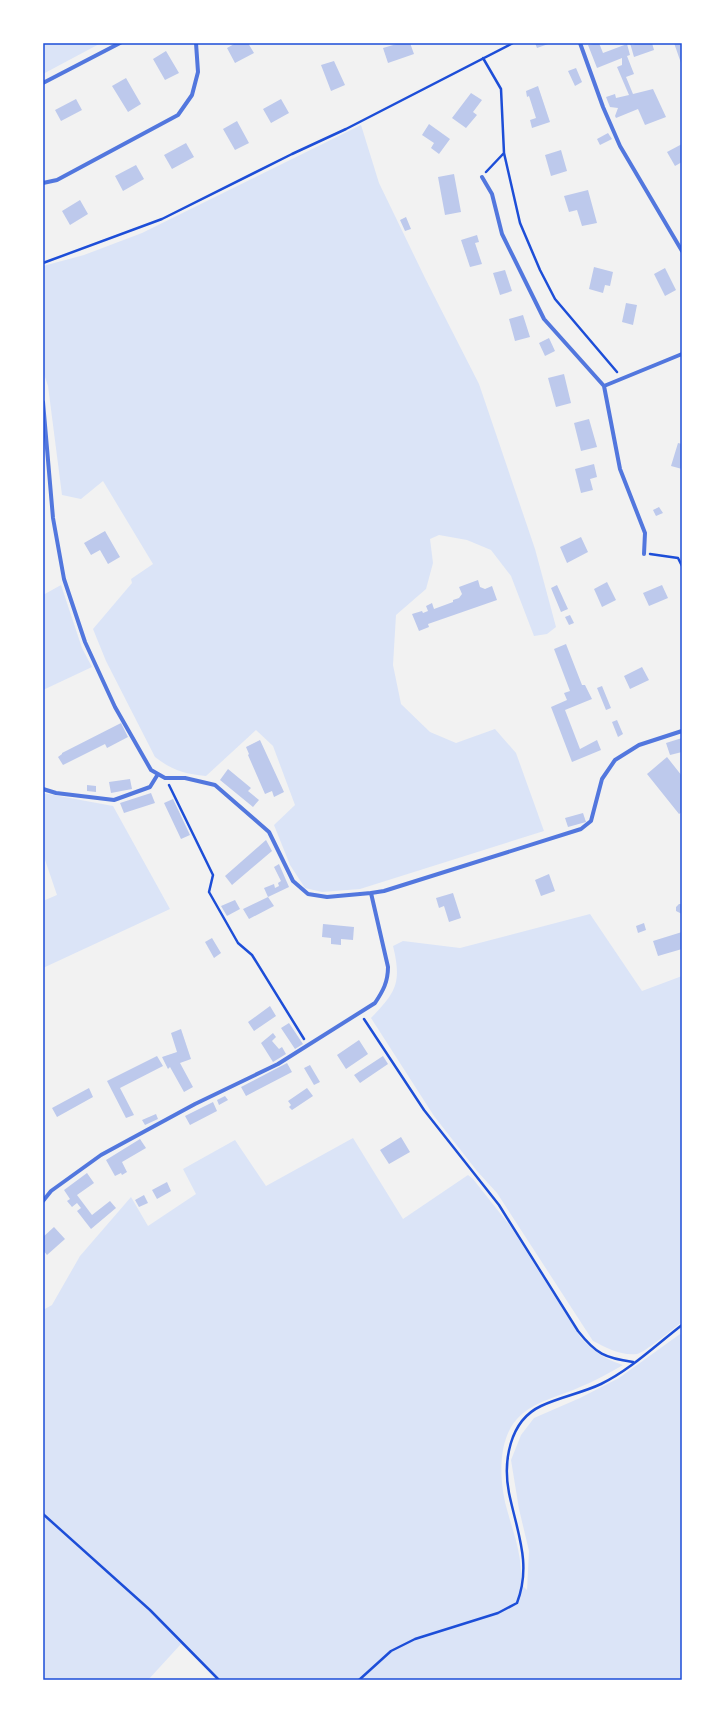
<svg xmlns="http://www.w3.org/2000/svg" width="725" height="1723" font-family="Overpass,sans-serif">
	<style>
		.green { fill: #dbe4f7 }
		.building { fill: #bdc9ec }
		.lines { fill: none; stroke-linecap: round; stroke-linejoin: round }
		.path { stroke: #1d4ed8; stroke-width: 2.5 }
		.minor { stroke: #5277de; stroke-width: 4 }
		.neatline { fill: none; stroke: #1d4ed8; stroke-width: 1.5 }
	</style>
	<rect width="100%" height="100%" fill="#f2f2f2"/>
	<path class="green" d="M43 43H101L43 74Z
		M361 125 379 183 426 280 479 384 535 549 556 627 547 634 534 636 511 576 491 550 467 540 439 535 430 539 433 563 426 589 396 615 393 665 401 704 430 732 456 743 495 729 516 753 544 831 360 889 322 892 305 888 290 865 274 825 295 805 273 746 256 730 206 776C184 774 172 770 155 757L106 661 93 629 132 583 131 579 153 564 103 481 81 499 62 495 48 386 43 371V266L84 255 142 233Z
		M61 585 82 648 92 667 43 690V595Z
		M43 793 113 806 170 909 43 968V901L57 895 43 854Z
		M590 914 642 991 682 976V1322C674 1328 644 1353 637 1354 621 1356 607 1348 593 1341L497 1193 477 1171 434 1116 371 1018C396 992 402 983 393 946L403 941 460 948Z
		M353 1138 403 1219 468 1175 473 1179 511 1227 581 1338C596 1353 603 1358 623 1365 609 1373 595 1381 580 1387 561 1396 538 1400 522 1414 497 1435 499 1478 506 1506 513 1532 523 1556 521 1584L527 1590 529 1551 519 1509 511 1460 521 1435 534 1418 580 1398 619 1378 680 1334 682 1336V1680H218L181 1644 148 1680H43V1310L52 1305 80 1256 131 1197 148 1226 196 1194 183 1169 235 1140 266 1186Z"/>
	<path class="building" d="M236 43H248L254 53 235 63 227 48Z
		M400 43H410L414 54 388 63 383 48Z
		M535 43H551L537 48Z
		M599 43 603 53 627 44 630 55 627 56 634 74 626 77 633 94 653 89 666 117 645 125 638 109 616 118 615 116 618 108 610 107 606 97 615 94 616 98 629 95 617 67 622 65V58L597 68 588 45Z
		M630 43 632 45 639 43H652L654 50 634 57Z
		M674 43H682V62L681 63Z
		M166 51 179 73 165 80 153 59Z
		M334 61 345 85 331 91 321 65Z
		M576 68 582 82 575 86 568 71Z
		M126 78 141 104 128 112 112 86Z
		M538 86 550 122 532 128 530 120 536 118 529 96 527 97 526 91Z
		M471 93 482 100 473 112 477 115 466 128 452 118Z
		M76 99 82 110 61 121 55 110Z
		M281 99 289 113 271 123 263 109Z
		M237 121 249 143 235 150 223 129Z
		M429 124 450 139 439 154 431 148 434 143 422 135Z
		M608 133 612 139 600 145 597 139Z
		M186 143 194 157 172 169 164 155Z
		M682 144V162L675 166 667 152Z
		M561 150 567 171 551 176 545 155Z
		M136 165 144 179 123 191 115 176Z
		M454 174 461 212 445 215 438 177Z
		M588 190 597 223 582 226 577 210 569 212 564 196Z
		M80 200 88 214 70 225 62 211Z
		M406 217 411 229 405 231 400 220Z
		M477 235 479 242 475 243 482 264 470 267 461 240Z
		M594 267 613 272 610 286 605 285 603 293 589 289Z
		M665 268 676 290 665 296 654 274Z
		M505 270 512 291 500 295 493 273Z
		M626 303 637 305 633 325 622 322Z
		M523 315 530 337 515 341 509 319Z
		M549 338 555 351 545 356 539 343Z
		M564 374 571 403 556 407 548 378Z
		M589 419 597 447 581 451 574 423Z
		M678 443 682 444V469L671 466Z
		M594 464 597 477 590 479 593 490 581 493 575 469Z
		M659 507 663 513 656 516 653 510Z
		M105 531 120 557 108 564 100 550 91 555 84 543Z
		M581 537 588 552 567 563 560 547Z
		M478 580 480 587 485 589 492 586 497 600 428 624 429 627 419 631 412 614 422 611 423 613 428 611 426 606 432 603 434 609 453 602V600L459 598 462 594 459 587Z
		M607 582 616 600 602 607 594 589Z
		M557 585 568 609 561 612 551 588Z
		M662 585 668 598 649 606 643 593Z
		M570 615 574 623 569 625 565 617Z
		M566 644 582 685H585L592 699 565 710 580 749 597 740 601 750 572 762 551 707 567 700 564 693 570 691 554 649Z
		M642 667 649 680 630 689 624 676Z
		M602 686 611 708 606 710 597 688Z
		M617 720 623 734 618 737 612 722Z
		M121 723 128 737 107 748 105 744 63 765 58 757 62 754V753Z
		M682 738V752L670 755 666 743Z
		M260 740 284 792 274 797 272 791 265 794 248 755 249 754 246 747Z
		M667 757 682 776V812L679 814 647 774Z
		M228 769 251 788 248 791 259 800 253 807 220 780Z
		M130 779 132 789 111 793 109 782Z
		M87 785 96 786V792L87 791Z
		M151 793 155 803 124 813 120 803Z
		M173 799 190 835 181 839 164 803Z
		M583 813 586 822 568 827 565 818Z
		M266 840 272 851 232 885 225 876Z
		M279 864 289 887 268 897 274 906 249 919 243 909 268 897 264 888 274 884 275 888 279 886 278 883 281 881 274 867Z
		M549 874 555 891 541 896 535 880Z
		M453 893 461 918 449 922 444 906 439 908 436 898Z
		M235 900 240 909 227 916 221 906Z
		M679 904H682V914L676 911V907Z
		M644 923 646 930 638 933 636 926Z
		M323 924 354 927 353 940 341 939V945L331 944V938L322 937Z
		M682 932V949L658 956 653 941Z
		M212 938 221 953 214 958 205 942Z
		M270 1006 276 1016 254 1031 248 1022Z
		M289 1023 303 1044 295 1049 281 1028Z
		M181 1029 191 1059 180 1063 193 1087 184 1092 170 1067 168 1069 162 1057 177 1052 171 1033Z
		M273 1033 276 1037 272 1041 279 1049 282 1047 286 1054 273 1062 261 1043Z
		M359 1040 368 1054 346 1069 337 1055Z
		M157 1056 163 1066 120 1088 134 1115 126 1118 107 1081Z
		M383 1056 388 1064 360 1083 354 1075Z
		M287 1063 292 1072 246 1096 241 1087Z
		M310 1065 320 1082 314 1085 304 1068Z
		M89 1088 93 1097 57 1117 52 1108Z
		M307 1088 313 1096 292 1110 289 1107 291 1105 288 1101Z
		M225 1096 228 1100 219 1105 217 1100Z
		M213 1102 217 1111 190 1125 185 1116Z
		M156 1114 158 1119 145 1125 142 1120Z
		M401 1137 410 1152 389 1164 380 1150Z
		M140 1139 146 1148 122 1162 127 1172 122 1175 121 1173 115 1176 106 1160Z
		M87 1173 94 1183 77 1195 92 1215 110 1201 116 1208 91 1229 77 1211 81 1208 77 1203 72 1207 67 1201 70 1199 64 1190Z
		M167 1182 171 1191 157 1199 152 1190Z
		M144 1195 148 1203 139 1207 135 1200Z
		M54 1227 65 1239 47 1255 43 1250V1237Z"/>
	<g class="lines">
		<path class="path" d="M483 58 501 89 504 153 486 172
			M504 153 520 223 540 270 555 299 617 372
			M43 263 162 219 292 154 346 129 513 43
			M650 554 678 558 682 566
			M169 785 213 875 209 892 238 943 252 955 304 1039
			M364 1019 424 1110 499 1205 578 1331C596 1354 605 1358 633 1362
			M43 1514 150 1610 219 1680
			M359 1680 391 1651 415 1639 498 1613 517 1603C532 1564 517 1532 509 1493 503 1462 509 1421 541 1406 560 1397 582 1393 601 1384 630 1370 656 1345 682 1325"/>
		<path class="minor" d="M580 43 603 107 620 146 682 251
			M43 83 120 43
			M482 177 492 194 502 234 544 319 604 386 620 469 645 533 644 554
			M43 183 57 180 178 115 192 95 198 72 196 43
			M604 386 682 354
			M43 402 53 518 64 579 85 642 115 707 151 770 165 778H185L215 785 269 832 293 881 308 894 327 897 371 893 384 891 581 829 591 821 602 779 615 760 639 745 682 731
			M43 789 56 793 114 800 150 787 158 774
			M43 1201 51 1191 101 1155 195 1104 278 1064 375 1003C383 991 388 982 388 967L371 893"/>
	</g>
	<rect width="725" height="1723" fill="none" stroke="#ffffff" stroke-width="88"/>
	<rect x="44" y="44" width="637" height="1635" class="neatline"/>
</svg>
